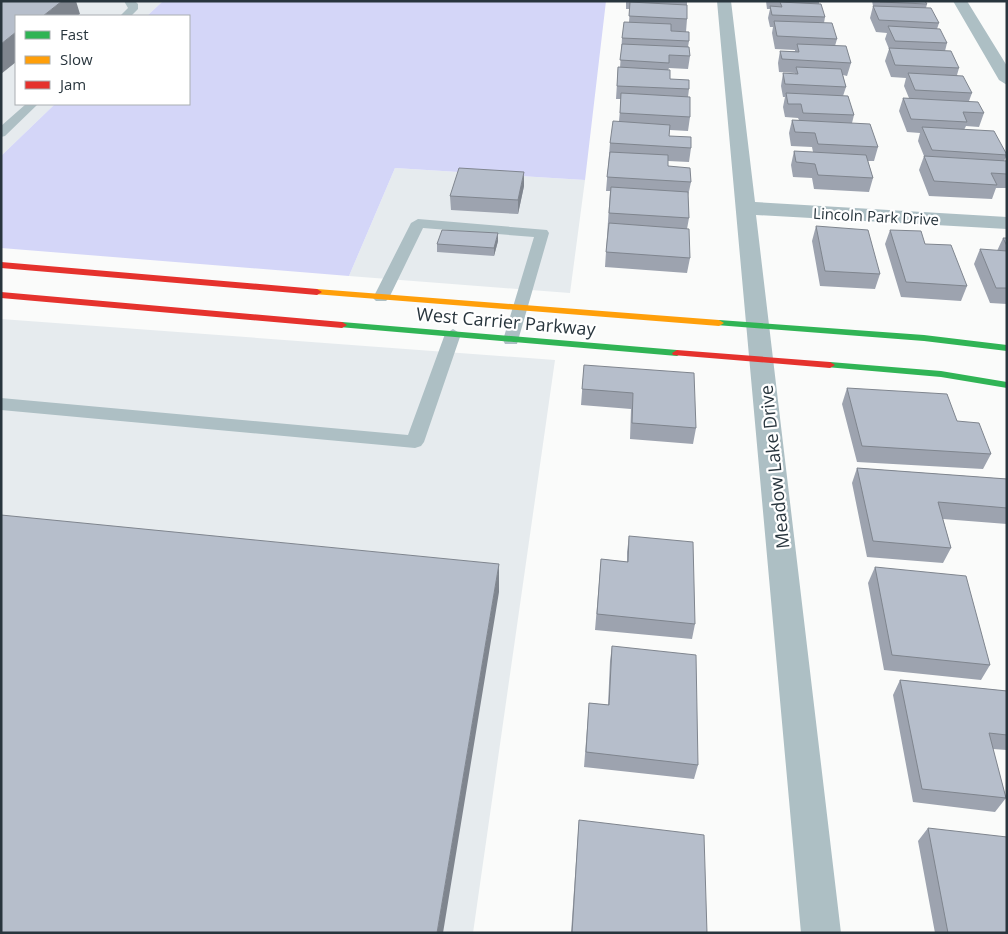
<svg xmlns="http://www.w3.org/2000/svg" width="1008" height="934" font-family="'Open Sans',sans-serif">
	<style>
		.built { fill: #e6ebee }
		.forest { fill: #d4d6f8 }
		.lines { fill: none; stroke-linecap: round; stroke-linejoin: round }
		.lane { fill: #adbfc4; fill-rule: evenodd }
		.street { fill: #adbfc4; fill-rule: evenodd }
		.fast { fill: #30b455; fill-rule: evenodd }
		.slow { fill: #ff9f0a; fill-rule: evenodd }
		.jam { fill: #e5322d; fill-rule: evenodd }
		.wall { fill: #9da3af }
		.shaded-wall { fill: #7f858e }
		.building { fill: #b6becb; stroke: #7f858e }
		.labels { text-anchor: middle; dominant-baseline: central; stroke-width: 4.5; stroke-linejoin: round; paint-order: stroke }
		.far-street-label { font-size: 15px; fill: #28353d; stroke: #fff }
		.street-label { font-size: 18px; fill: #28353d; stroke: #fff }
	</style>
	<rect width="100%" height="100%" fill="#fafbfa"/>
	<path class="built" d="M1 1H163L147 16H16V104H55L1 156Z
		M395 168 585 180 570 293 349 276Z
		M1 319 555 360 473 933H1Z"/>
	<path class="forest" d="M163 1H606L585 180 395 168 349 276 1 248V156L55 104H189V16H147Z"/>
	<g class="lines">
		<path class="lane" d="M124 1H135L138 4V9L131 16H120L128 8Z
			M26 104H38L5 136 1 137V126Z
			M418 219 547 230 549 233 517 344H505L503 340 534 237 423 228 389 298 386 301H376L373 298 411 223Z
			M453 329 461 334 424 442 421 446 415 448 1 410V398L408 435 445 334Z"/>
		<path class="street" d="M717 1H731L755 202 1007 217V229L756 215 841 933H801Z
			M953 1H967L1007 66V85L999 80Z"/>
		<path class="fast" d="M719 320 924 335 1007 345V351L924 341 716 325 714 323Z
			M342 322 677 350 682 353 677 356 339 327 337 325Z
			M830 362 941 371 1007 382V388L941 377 826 367 825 365Z"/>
		<path class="slow" d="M317 289 719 320 724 323 719 326 314 294V290Z"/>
		<path class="jam" d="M1 262 317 289 322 292 317 295 1 268Z
			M1 292 342 322 347 325 342 328 1 298Z
			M677 350 830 362 835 365 830 368 673 355 672 353Z"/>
	</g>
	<path class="wall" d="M626 1H687V19L686 32 671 31 689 41 688 47 690 56 688 69 669 68 668 70 670 79 689 89 688 97 690 117 688 131 670 130 669 136 691 148 689 162 668 161V166L691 182 688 196 689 218 687 229 690 258 687 273 605 267 610 191H606L610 143 619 121 621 99H616L618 67 620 68 622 38 629 22 630 9H626Z
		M766 1H819V4L825 17 824 23 837 39 835 46 851 63 847 76 843 75 846 87 843 96 854 115 852 123 878 147 874 161H868L873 178 869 192 814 189 812 178 793 177 791 165 794 151 813 152 812 147 791 146 789 133 792 120H799L798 118 785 117 783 107 785 97H783L781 86 783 73 795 74V73L779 72 778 63 780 51H795V50L775 49 772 33 773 27H770L768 18 770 9H767Z
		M872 1H925L927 4 926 8 939 23 937 29 947 43 945 51 959 68 957 75 972 93 969 101 984 113 979 127 966 126 964 130 1007 155 1004 161H1007V188H996L992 199 929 196 919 170 924 156 918 141 920 133 907 132 899 111 903 98H909L904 86 906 78 891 77 885 61 889 49 885 39 887 33 876 32 870 18 873 6Z
		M524 186 518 214 451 210 450 196Z
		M816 226 880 274 875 289 820 286 812 241Z
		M890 230 925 244 967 286 961 301 901 297 885 244Z
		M1003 238H1007V304L990 303 974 264 980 249 997 251Z
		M498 241 494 256 437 252V244Z
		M584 365 696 428 693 444 630 439 631 409 581 405Z
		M847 388 957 421 991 454 983 469 857 462 842 404Z
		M857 468 1007 479V524L943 519 951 548 943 563 867 557 852 483Z
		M629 536 695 624 692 639 595 630 601 559 627 562V552Z
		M875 567 990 665 981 680 884 670 868 583Z
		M612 646 698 765 694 779 584 767 589 703 608 705 610 661Z
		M900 680 1007 691V750L993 749 1006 798 995 812 913 802 893 695Z
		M579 820 707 933H571L578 833Z
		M928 828 1007 933H935L918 841Z"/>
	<path class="shaded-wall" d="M62 1H76L80 14 77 16H43Z
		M16 32V62L1 74V44Z
		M524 172V186L518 214V200Z
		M498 233V241L494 256V248Z
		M499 564V592L443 933H437Z"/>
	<path class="building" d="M1 1H62L43 16H16V32L1 44Z
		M880 1H925L927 4 880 2Z
		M630 2 687 5V19L629 16Z
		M780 2 821 4 825 17 772 15 770 6 782 7Z
		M873 6 931 8 939 23 879 20Z
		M774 21 832 23 837 39 777 36Z
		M624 22 671 24V31L689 32V41L622 38Z
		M888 26 940 29 947 43 895 41Z
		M622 44 689 47 690 56 669 55V63L620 60Z
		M797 44 846 46 851 63 782 59 780 51 799 52Z
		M889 48 951 51 959 68 895 65Z
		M618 67 670 70V79L689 80V89L617 86Z
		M796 67 841 69 846 87 785 84 783 73 798 74Z
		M908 73 963 76 972 93 915 90Z
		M621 93 690 97V117L620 113Z
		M786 93 848 96 854 115 803 113 801 104H788Z
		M903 98 978 102 984 113 963 112 967 122 911 119Z
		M792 120 870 124 878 147 818 144 815 133 795 132Z
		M613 121 670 125 669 136 691 137V148L610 143Z
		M922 127 994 131 1007 155 932 150Z
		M794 151 866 155 873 178 818 175 815 164 796 162Z
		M610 152 668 155V166L690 168 691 182 607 177Z
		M924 156 1007 161V174L991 173 997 185 934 181Z
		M459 168 524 172 518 200 450 196Z
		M611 187 688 192 689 218 609 213Z
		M609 223 689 229 690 258 606 252Z
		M816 226 868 230 880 274 825 271Z
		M442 230 498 233 494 248 437 244Z
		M890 230 921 231 925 244 951 245 967 286 906 282Z
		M1003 238H1007V246Z
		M980 249 1007 251V288H996Z
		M584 365 694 373 696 428 632 423 633 393 582 389Z
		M847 388 947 394 957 421 979 423 991 454 862 446Z
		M857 468 1007 479V508L938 502 951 548 873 541Z
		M1 515 499 564 437 933H1Z
		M629 536 693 542 695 624 597 614 601 559 628 562Z
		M875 567 966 576 990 665 892 655Z
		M612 646 696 655 698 765 586 752 589 703 609 705Z
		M900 680 1007 691V735L989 733 1006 798 922 789Z
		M579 820 704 835 707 933H572Z
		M928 828 1007 837V933H948Z"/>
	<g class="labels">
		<g class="far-street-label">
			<text transform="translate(876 216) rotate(3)">Lincoln Park Drive</text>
		</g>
		<g class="street-label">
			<text transform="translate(506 321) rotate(5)">West Carrier Parkway</text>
			<text transform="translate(774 467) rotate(-96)">Meadow Lake Drive</text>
		</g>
	</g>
	<rect width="1008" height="934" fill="none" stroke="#28353d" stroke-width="5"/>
	<rect x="15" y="15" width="175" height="90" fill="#ffffff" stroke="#a9aeb1"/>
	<rect x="25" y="31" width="25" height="8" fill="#30b455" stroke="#a9aeb1"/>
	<text x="60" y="40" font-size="15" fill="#28353d">Fast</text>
	<rect x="25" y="56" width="25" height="8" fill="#ff9f0a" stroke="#a9aeb1"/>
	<text x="60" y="65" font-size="15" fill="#28353d">Slow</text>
	<rect x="25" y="81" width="25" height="8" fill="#e5322d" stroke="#a9aeb1"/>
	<text x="60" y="90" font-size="15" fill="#28353d">Jam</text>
</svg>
